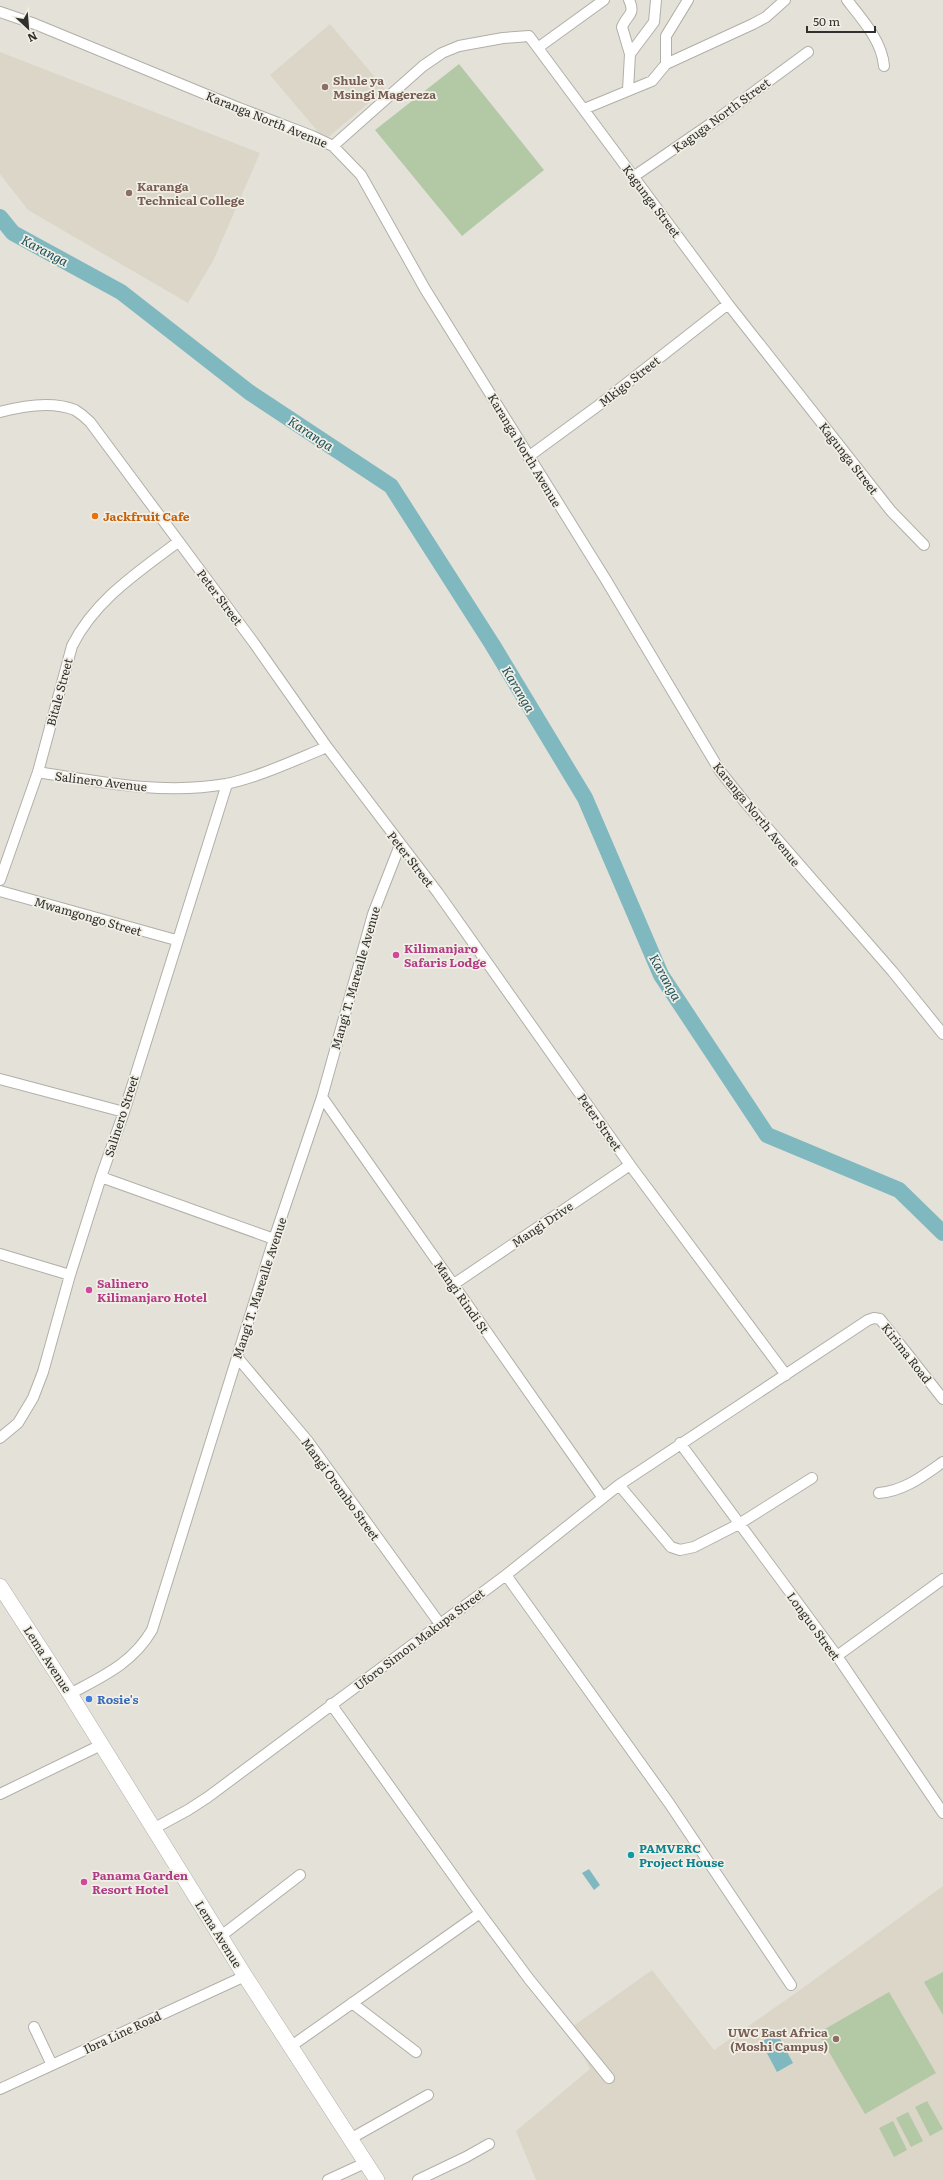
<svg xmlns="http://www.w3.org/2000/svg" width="943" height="2180" font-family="Literata,serif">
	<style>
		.built { fill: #dbd6c7 }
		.green { fill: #b3c9a5 }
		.water { fill: #80b8c0 }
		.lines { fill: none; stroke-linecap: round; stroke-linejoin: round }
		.river { stroke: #80b8c0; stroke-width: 16 }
		.minor-casing { stroke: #b2afa8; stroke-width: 12 }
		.secondary-casing { stroke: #b2afa8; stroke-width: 16 }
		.minor { stroke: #fff; stroke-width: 10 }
		.secondary { stroke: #fff; stroke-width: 15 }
		.education-dot { fill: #8d6e63; stroke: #f1efe6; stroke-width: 1.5 }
		.food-dot { fill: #e8710a; stroke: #f1efe6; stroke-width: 1.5 }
		.hotel-dot { fill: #d1479c; stroke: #f1efe6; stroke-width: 1.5 }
		.shop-dot { fill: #3f7fe0; stroke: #f1efe6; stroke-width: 1.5 }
		.culture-dot { fill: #0f9aa8; stroke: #f1efe6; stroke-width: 1.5 }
		.labels { text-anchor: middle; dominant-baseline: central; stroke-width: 3.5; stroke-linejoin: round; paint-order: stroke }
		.education-label { font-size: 12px; font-weight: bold; fill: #785e54; stroke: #f1efe6; text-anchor: start }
		.street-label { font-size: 12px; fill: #31302d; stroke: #f1efe6 }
		.food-label { font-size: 12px; font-weight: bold; fill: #c56008; stroke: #f1efe6; text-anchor: start }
		.hotel-label { font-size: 12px; font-weight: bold; fill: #b23c85; stroke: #f1efe6; text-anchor: start }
		.shop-label { font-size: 12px; font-weight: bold; fill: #366cbe; stroke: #f1efe6; text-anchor: start }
		.culture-label { font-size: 12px; font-weight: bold; fill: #0d838f; stroke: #f1efe6; text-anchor: start }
		.water-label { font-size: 13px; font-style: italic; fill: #1d4f56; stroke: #f1efe6 }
	</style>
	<rect width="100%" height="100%" fill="#e4e1d9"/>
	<path class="built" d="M330 24 385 89 325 140 270 75Z
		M0 52 260 153 213 261 188 303 28 210 0 174Z
		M943 1886V2180H536L516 2131 590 2069 569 2029 652 1970 714 2050 793 1995Z"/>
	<path class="green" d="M459 64 544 170 462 236 375 130Z
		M943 1972V2015L924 1982Z
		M889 1992 936 2073 865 2114 818 2033Z
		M927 2101 943 2129 930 2136 915 2107Z
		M908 2112 923 2141 911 2147 896 2118Z
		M893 2121 907 2150 894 2157 879 2128Z"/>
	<path class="water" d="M589 1869 600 1885 594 1890 582 1873Z
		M777 2033 793 2063 777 2072 761 2042Z"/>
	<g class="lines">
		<path class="river" d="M0 217 13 233 121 292 249 392 391 486 492 644 585 798 661 975 767 1135 899 1190 943 1233"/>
		<g class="minor-casing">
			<path id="minor" d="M629 0C636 15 627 14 622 27L630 54
				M847 0C862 19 882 41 884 66
				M0 12 35 24 239 108 312 136 333 146 361 175 425 289 606 580 720 771 744 801 893 972 943 1034
				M539 47 604 0
				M666 64V36L688 0
				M628 90 630 54 654 22 656 0
				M584 109 652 81 666 64 753 24 766 17 785 0
				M333 146 423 66 442 53 459 46 503 38 529 36 728 304 891 511 924 545
				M633 177 716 120 808 52
				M0 412C22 406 53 401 75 410 80 413 86 418 90 422L254 643 327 747 438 893 630 1165 786 1375
				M528 457 599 405 728 304
				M38 772C99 782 164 795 226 784 259 777 295 760 327 747
				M0 880 38 772 72 646C95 600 138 572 178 542
				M0 891 176 940
				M0 1079 124 1112
				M322 1097 603 1498
				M101 1177 274 1239
				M0 1254 70 1275
				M454 1284 630 1165
				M237 1357 307 1440 440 1624
				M0 1438 18 1423 33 1398 43 1372 70 1275 101 1177 124 1112 227 784
				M680 1443 837 1656 943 1813
				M619 1485 671 1547 680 1550 694 1547 739 1524 812 1478
				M879 1493C904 1491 923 1476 943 1462
				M506 1575 669 1803 791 1985
				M837 1656 943 1579
				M70 1694C103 1676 132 1664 152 1630L274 1239 322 1097 373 914 400 845
				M331 1704 480 1913 529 1979 609 2078
				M0 1794 101 1745
				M153 1829 188 1810 208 1797 506 1575 619 1485 868 1320 874 1318 880 1319 943 1399
				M221 1936 300 1875
				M352 2003 416 2052
				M34 2027 52 2065
				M290 2047 480 1913
				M0 2089 245 1976
				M350 2139 428 2095
				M328 2180 365 2163
				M418 2180 466 2157 489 2144"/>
		</g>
		<g class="secondary-casing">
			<path id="secondary" d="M0 1586 70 1694 245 1976 377 2180"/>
		</g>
		<use href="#minor" class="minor"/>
		<use href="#secondary" class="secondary"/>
	</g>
	<g class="education-dot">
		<circle cx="325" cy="87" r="4"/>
		<circle cx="129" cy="193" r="4"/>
		<circle cx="836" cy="2039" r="4"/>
	</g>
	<circle class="food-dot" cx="95" cy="516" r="4"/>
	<g class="hotel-dot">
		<circle cx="396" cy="955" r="4"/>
		<circle cx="89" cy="1290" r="4"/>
		<circle cx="84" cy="1882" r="4"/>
	</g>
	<circle class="shop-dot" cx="89" cy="1699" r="4"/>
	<circle class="culture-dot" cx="631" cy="1855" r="4"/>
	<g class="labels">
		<g class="education-label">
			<text x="333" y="80">Shule ya<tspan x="333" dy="14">Msingi Magereza</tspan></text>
			<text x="137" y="186">Karanga<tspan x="137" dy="14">Technical College</tspan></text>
			<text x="828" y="2032" text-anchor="end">UWC East Africa<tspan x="828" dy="14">(Moshi Campus)</tspan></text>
		</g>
		<g class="street-label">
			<text transform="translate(721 115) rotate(-36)">Kaguga North Street</text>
			<text transform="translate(267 119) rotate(22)">Karanga North Avenue</text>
			<text transform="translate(652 201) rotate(53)">Kagunga Street</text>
			<text transform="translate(629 381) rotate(-38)">Mkigo Street</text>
			<text transform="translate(525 450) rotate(59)">Karanga North Avenue</text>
			<text transform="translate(849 458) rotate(52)">Kagunga Street</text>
			<text transform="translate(220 597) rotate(53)">Peter Street</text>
			<text transform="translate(59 692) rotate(-75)">Bitale Street</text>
			<text transform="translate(101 781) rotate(7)">Salinero Avenue</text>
			<text transform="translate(757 814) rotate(51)">Karanga North Avenue</text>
			<text transform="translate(411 859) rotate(52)">Peter Street</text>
			<text transform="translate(88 916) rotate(16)">Mwamgongo Street</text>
			<text transform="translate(355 978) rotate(-74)">Mangi T. Marealle Avenue</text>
			<text transform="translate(121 1116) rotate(-72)">Salinero Street</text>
			<text transform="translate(600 1122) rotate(55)">Peter Street</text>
			<text transform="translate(542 1224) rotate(-34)">Mangi Drive</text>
			<text transform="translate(259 1288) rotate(-72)">Mangi T. Marealle Avenue</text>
			<text transform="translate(462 1297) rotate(55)">Mangi Rindi St</text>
			<text transform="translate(907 1353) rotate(52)">Kirima Road</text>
			<text transform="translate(341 1489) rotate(54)">Mangi Orombo Street</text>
			<text transform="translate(814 1626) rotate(54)">Longuo Street</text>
			<text transform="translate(419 1639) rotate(-37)">Uforo Simon Makupa Street</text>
			<text transform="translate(48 1659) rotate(57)">Lema Avenue</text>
			<text transform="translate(219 1934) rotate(58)">Lema Avenue</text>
			<text transform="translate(122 2032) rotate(-25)">Ibra Line Road</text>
		</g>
		<g class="food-label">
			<text x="103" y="516">Jackfruit Cafe</text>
		</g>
		<g class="hotel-label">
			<text x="404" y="948">Kilimanjaro<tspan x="404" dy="14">Safaris Lodge</tspan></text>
			<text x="97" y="1283">Salinero<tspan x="97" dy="14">Kilimanjaro Hotel</tspan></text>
			<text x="92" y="1875">Panama Garden<tspan x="92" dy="14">Resort Hotel</tspan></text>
		</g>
		<g class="shop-label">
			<text x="97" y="1699">Rosie's</text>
		</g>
		<g class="culture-label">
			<text x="639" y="1848">PAMVERC<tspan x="639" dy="14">Project House</tspan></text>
		</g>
		<g class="water-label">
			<text transform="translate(45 250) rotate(28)">Karanga</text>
			<text transform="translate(311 433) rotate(33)">Karanga</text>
			<text transform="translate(519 689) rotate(59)">Karanga</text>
			<text transform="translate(666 977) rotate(61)">Karanga</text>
		</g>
	</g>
	<g transform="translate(28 28) rotate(154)" stroke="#f1efe6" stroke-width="3" paint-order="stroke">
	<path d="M0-3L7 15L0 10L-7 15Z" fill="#31302d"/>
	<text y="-6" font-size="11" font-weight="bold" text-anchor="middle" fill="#31302d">N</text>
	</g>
	<path d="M807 26v6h68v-6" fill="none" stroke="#31302d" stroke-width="2"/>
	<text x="813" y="26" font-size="12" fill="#31302d" stroke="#f1efe6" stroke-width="3" paint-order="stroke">50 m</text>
</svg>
